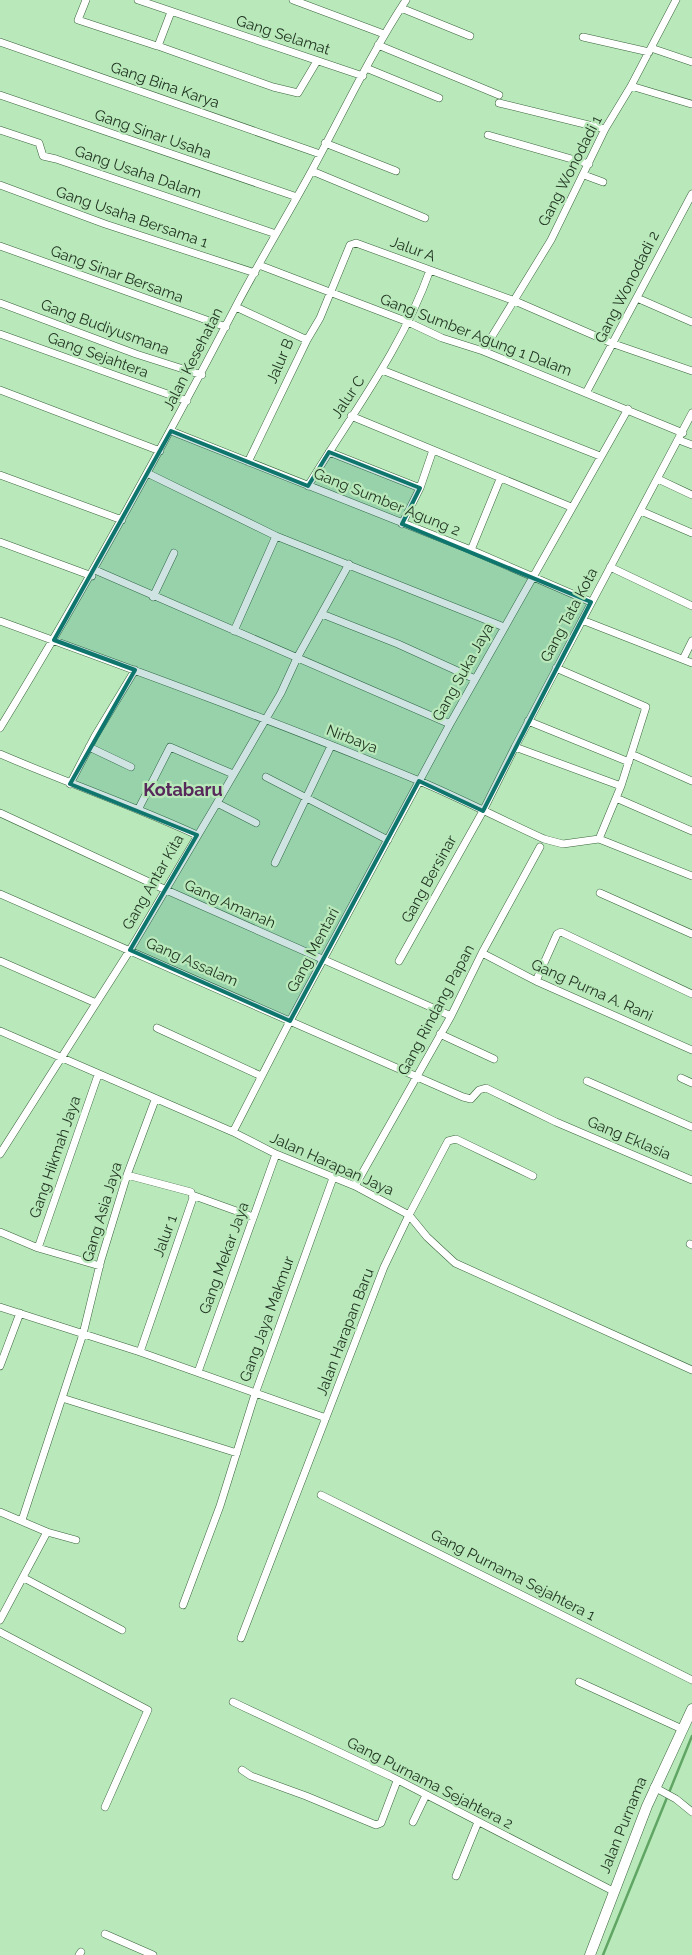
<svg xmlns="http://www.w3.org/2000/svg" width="692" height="1955" font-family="Raleway,sans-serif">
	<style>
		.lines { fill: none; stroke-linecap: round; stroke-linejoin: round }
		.stream { stroke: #60a564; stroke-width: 2.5 }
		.street-casing { stroke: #39643b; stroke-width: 8 }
		.secondary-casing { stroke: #39643b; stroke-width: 11 }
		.street { stroke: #fff; stroke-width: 7 }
		.secondary { stroke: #fff; stroke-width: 10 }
		.marked { fill: #0f766e; fill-opacity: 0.2; stroke: #0f766e; stroke-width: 4; stroke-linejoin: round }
		.labels { text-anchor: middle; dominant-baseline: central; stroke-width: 4.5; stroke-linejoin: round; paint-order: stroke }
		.street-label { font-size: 15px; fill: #1f3220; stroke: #b9e9ba }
		.quarter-label { font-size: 18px; font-weight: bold; fill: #57285a; stroke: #b9e9ba }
	</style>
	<rect width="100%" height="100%" fill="#b9e9ba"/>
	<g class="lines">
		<path class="stream" d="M603 1955 692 1736"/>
		<g class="street-casing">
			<path id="street" d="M86 0 78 20 157 46
				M138 0 363 76
				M293 0 384 34
				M401 8 470 36
				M171 12 158 46 273 87 298 93 317 61
				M583 37 649 52
				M0 42 320 154
				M378 45 499 95
				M651 48 692 62
				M366 68 439 98
				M631 86 691 104
				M0 95 297 197
				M499 103 605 129
				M0 130 39 143 43 156 56 159 276 234
				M488 135 589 164
				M325 143 396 171
				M312 171 425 218
				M584 175 603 182
				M0 185 105 224 255 273
				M0 246 226 327
				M259 265 408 322 442 338 483 351 683 433
				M637 298 692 322
				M0 303 136 354 202 375
				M236 307 307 340 248 462
				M0 334 187 401
				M307 340 320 318 350 245 356 243 515 301 614 344 692 371
				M483 351 551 240 605 129 631 86 676 0
				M382 370 600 456
				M0 390 160 451
				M586 393 692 194
				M351 416 571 507
				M171 431 471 550 591 602
				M679 440 692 445
				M329 452 420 488
				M147 473 276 536
				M0 475 122 520
				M658 479 692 495
				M308 486C351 415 402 349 430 270
				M641 511 692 533
				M402 524 420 488 433 450
				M0 542 92 576
				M471 550 500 479
				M610 567 692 606
				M95 570 450 724
				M153 597 174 553
				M322 614 398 644 475 679
				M582 620 692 663
				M0 621C140 672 280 723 417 780 460 798 502 820 544 839L563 844 599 839 692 876
				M234 631 276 536 504 627
				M683 659 692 641
				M556 668 646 707 621 786
				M528 721 629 762
				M0 728C84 591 161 450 235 308 259 262 286 218 311 172 342 115 370 55 406 0
				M89 747 131 767
				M515 747 621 786 599 839
				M0 754C65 782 132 805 197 835
				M631 754 692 781
				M266 777 388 840
				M70 784 95 736 135 670
				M616 798 692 831
				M217 803 256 823
				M139 808 170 747 233 774
				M0 813 164 889 451 1016
				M275 863 331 746
				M600 893 692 934
				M0 894 463 1097 471 1099 479 1090 486 1088 556 1122 692 1180
				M482 953 536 981 692 1050
				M0 961 96 1003
				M399 961 483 811 515 747 692 413
				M536 981 557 934 561 932 692 994
				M157 1028 261 1076
				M0 1031 233 1132 276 1154 355 1186 409 1215 427 1237 455 1263 692 1370
				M440 1034 494 1059
				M681 1078 692 1083
				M587 1081 692 1127
				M233 1132 290 1021 450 724 628 409
				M0 1154 130 950 217 803 281 693 297 658 349 564
				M127 1175 191 1192 193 1198 140 1352
				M355 1186 451 1016 482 953 540 847
				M192 1195 253 1217
				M0 1232 38 1248 100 1266
				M690 1244 692 1245
				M38 1248 98 1075
				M0 1307 140 1352 326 1418
				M0 1366 20 1313
				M198 1372 276 1154
				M62 1398 237 1453
				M321 1495 692 1680
				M0 1512 47 1532 76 1540
				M22 1520 83 1334 101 1260 127 1175 155 1100
				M24 1578 122 1630
				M183 1605 220 1506 255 1394 333 1178
				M0 1620 47 1532
				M0 1632 148 1710 105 1807
				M241 1638 384 1267 409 1215 448 1141 456 1139 533 1176
				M579 1682 682 1729
				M233 1702 390 1776 613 1891
				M242 1770 251 1776 306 1796 376 1825 381 1823 397 1781
				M654 1787 676 1799 692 1812
				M413 1822 426 1795
				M456 1876 478 1822
				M105 1934 153 1955
				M79 1955 81 1952"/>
		</g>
		<g class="secondary-casing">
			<path id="secondary" d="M590 1955 647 1806 692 1709"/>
		</g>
		<use href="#street" class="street"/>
		<use href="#secondary" class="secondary"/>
	</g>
	<path class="marked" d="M171 431 308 486 329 452 420 488 402 524 591 602 483 811 419 781 290 1021 130 950 197 835 70 784 135 670 54 640Z"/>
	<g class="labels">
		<g class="street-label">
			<text transform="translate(283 35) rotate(18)">Gang Selamat</text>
			<text transform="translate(165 85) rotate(19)">Gang Bina Karya</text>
			<text transform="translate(153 134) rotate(19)">Gang Sinar Usaha</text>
			<text transform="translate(570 171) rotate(-63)">Gang Wonodadi 1</text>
			<text transform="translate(138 172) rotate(19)">Gang Usaha Dalam</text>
			<text transform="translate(132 217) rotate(19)">Gang Usaha Bersama 1</text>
			<text transform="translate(413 249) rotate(20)">Jalur A</text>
			<text transform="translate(117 274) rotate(20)">Gang Sinar Bersama</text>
			<text transform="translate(627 287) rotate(-63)">Gang Wonodadi 2</text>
			<text transform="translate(105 327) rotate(20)">Gang Budiyusmana</text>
			<text transform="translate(476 335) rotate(21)">Gang Sumber Agung 1 Dalam</text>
			<text transform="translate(98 355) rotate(20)">Gang Sejahtera</text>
			<text transform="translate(193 359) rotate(-63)">Jalan Kesehatan</text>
			<text transform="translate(280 361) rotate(-67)">Jalur B</text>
			<text transform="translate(348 397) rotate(-56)">Jalur C</text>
			<text transform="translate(387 502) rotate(22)">Gang Sumber Agung 2</text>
			<text transform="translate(569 615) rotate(-62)">Gang Tata Kota</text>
			<text transform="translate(463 672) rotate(-61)">Gang Suka Jaya</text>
			<text transform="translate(352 739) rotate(21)">Nirbaya</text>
			<text transform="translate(429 879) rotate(-61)">Gang Bersinar</text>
			<text transform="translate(153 882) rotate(-60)">Gang Antar Kita</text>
			<text transform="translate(230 904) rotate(24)">Gang Amanah</text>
			<text transform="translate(313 950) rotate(-62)">Gang Mentari</text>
			<text transform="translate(192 962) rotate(24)">Gang Assalam</text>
			<text transform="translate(592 990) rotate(24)">Gang Purna A. Rani</text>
			<text transform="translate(436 1010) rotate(-62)">Gang Rindang Papan</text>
			<text transform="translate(629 1138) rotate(23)">Gang Eklasia</text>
			<text transform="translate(55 1157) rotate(-71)">Gang Hikmah Jaya</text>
			<text transform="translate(332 1164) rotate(24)">Jalan Harapan Jaya</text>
			<text transform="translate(102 1212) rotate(-73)">Gang Asia Jaya</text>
			<text transform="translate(165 1236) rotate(-70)">Jalur 1</text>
			<text transform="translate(224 1258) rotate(-70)">Gang Mekar Jaya</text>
			<text transform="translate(267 1319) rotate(-70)">Gang Jaya Makmur</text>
			<text transform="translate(345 1332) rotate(-69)">Jalan Harapan Baru</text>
			<text transform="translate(513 1575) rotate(27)">Gang Purnama Sejahtera 1</text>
			<text transform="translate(430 1783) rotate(27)">Gang Purnama Sejahtera 2</text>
			<text transform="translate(623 1825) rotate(-68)">Jalan Purnama</text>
		</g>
		<g class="quarter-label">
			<text x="183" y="789">Kotabaru</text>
		</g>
	</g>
</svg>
